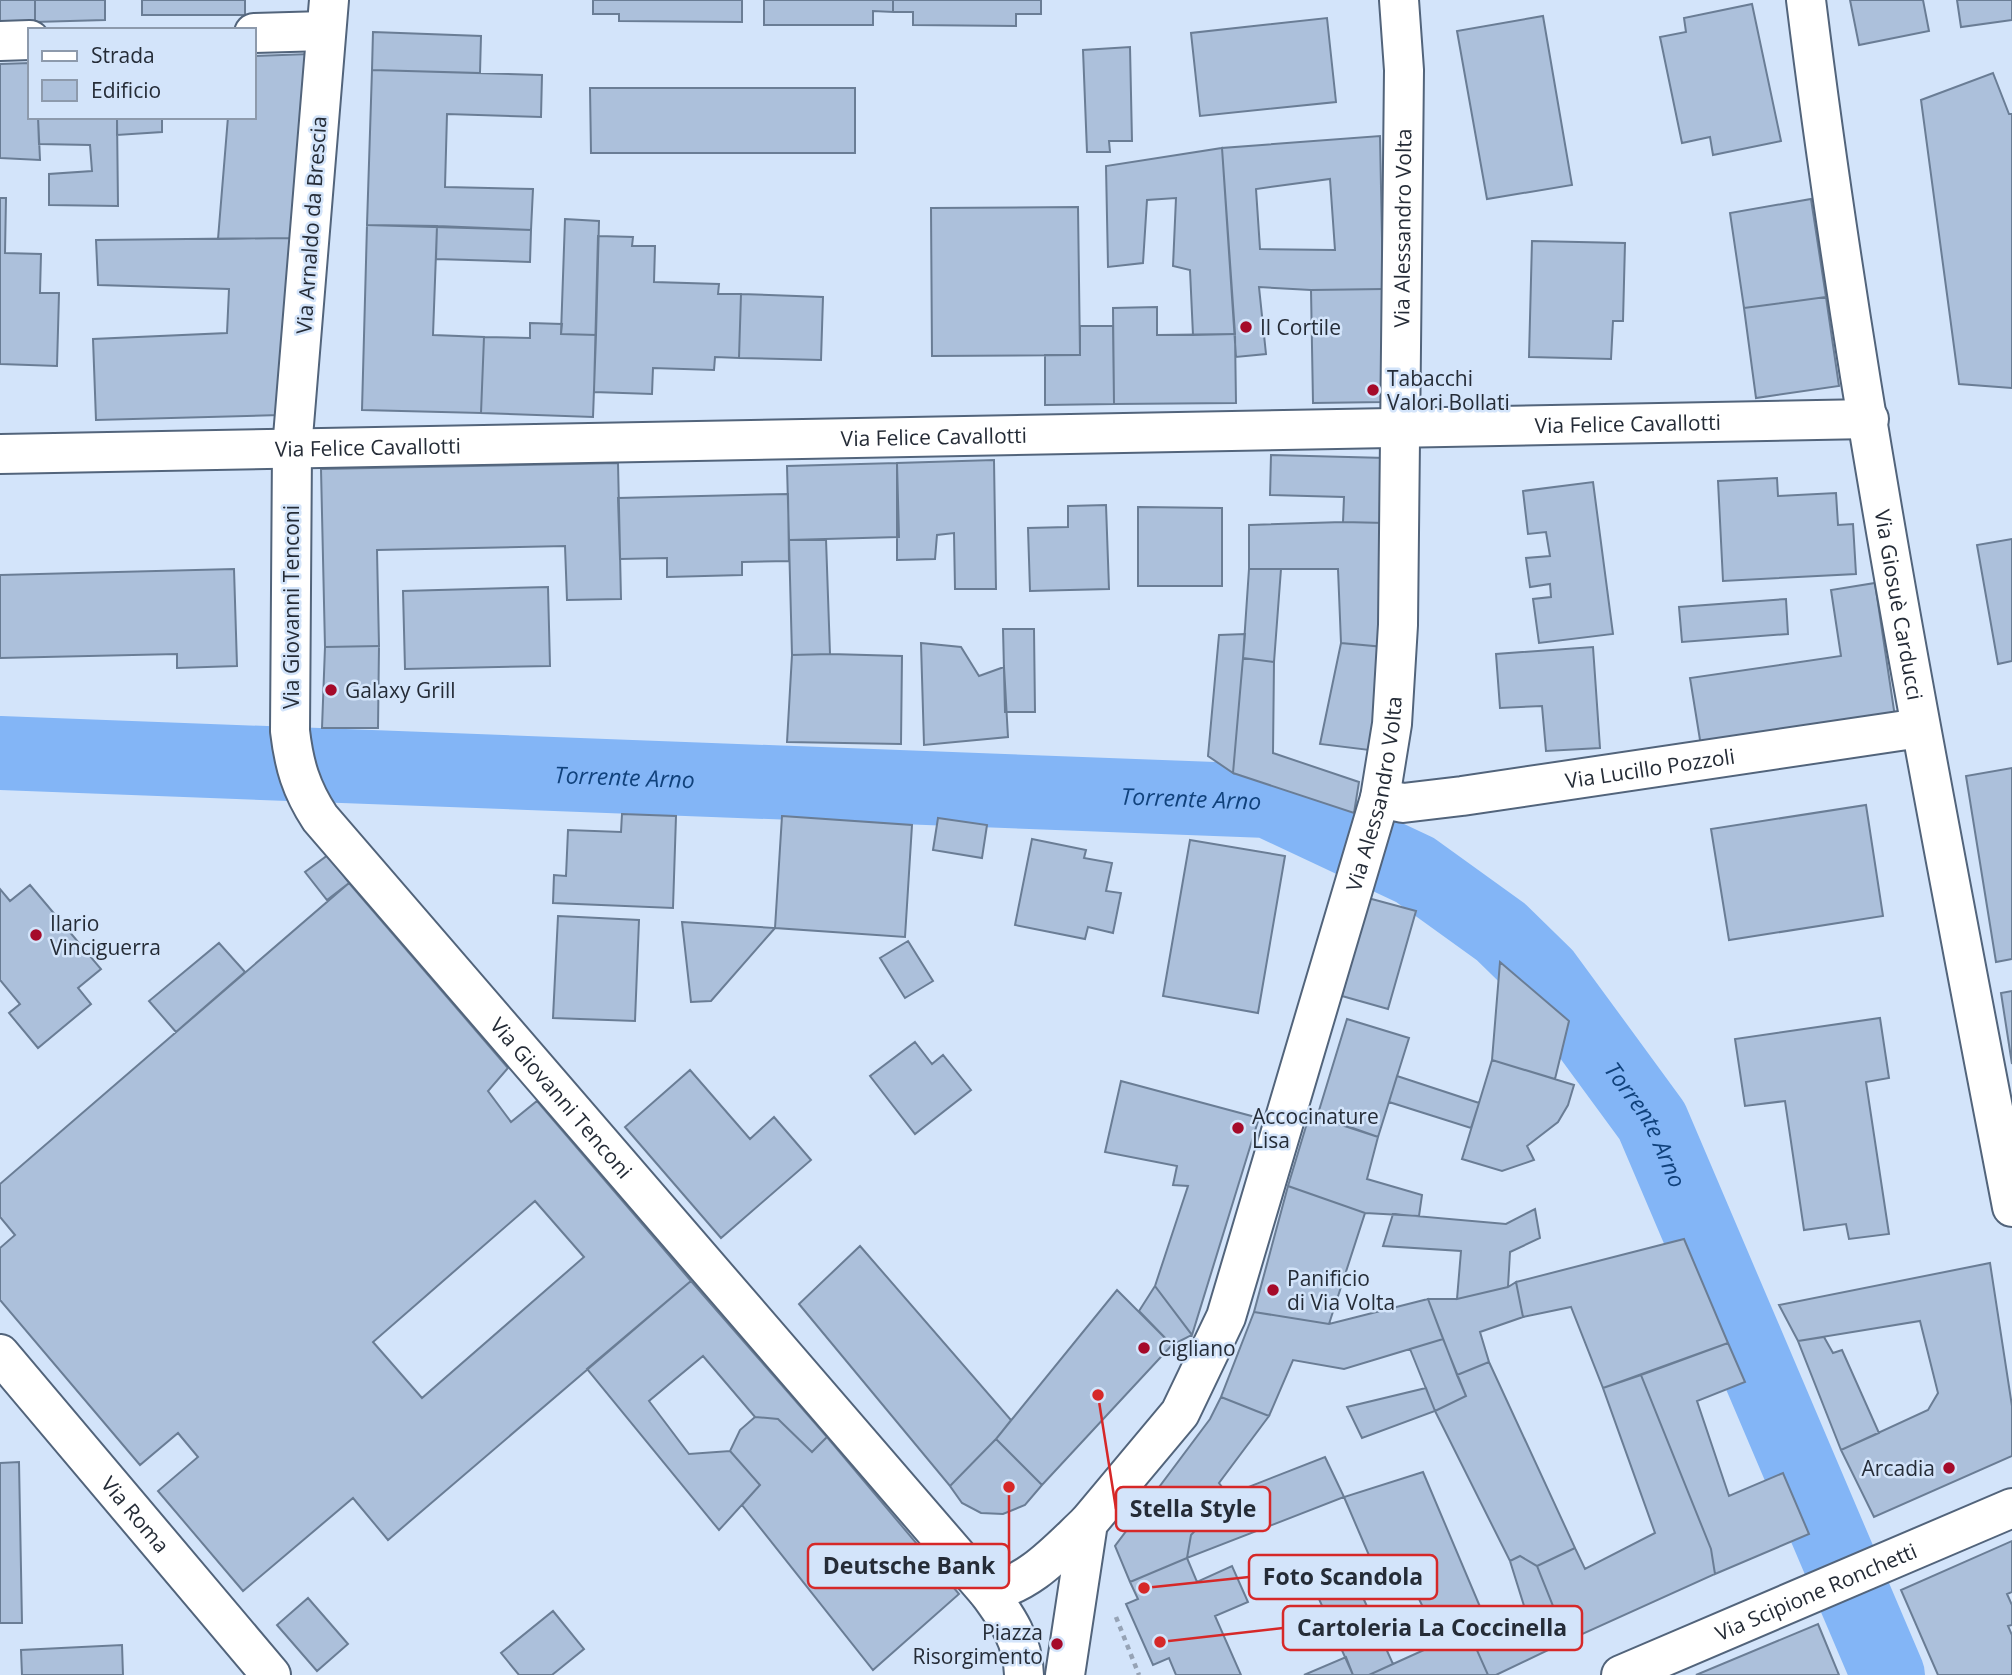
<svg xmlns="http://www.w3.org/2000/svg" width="2012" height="1675" font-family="'Open Sans',sans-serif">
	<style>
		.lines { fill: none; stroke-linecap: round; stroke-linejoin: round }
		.river { stroke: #83b5f6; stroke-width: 74 }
		.building { fill: #acc0db; stroke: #6a7d95; stroke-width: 2; fill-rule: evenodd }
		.minor-casing { stroke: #52647b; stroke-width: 42 }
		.tertiary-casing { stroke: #52647b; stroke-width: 42 }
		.path { stroke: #96a3b5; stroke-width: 4.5; stroke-dasharray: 5 5; stroke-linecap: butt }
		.minor { stroke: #fff; stroke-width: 38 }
		.tertiary { stroke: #fff; stroke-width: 38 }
		.poi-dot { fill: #a50a2a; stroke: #d3e4fa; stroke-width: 2.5 }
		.labels { text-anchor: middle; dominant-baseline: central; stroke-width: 5; stroke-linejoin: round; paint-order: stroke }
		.street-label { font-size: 21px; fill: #252c37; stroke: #d3e4fa }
		.poi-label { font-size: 21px; fill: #252c37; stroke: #d3e4fa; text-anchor: start }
		.water-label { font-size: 23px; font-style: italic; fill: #11427c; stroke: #d3e4fa }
		.leader { fill: none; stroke: #d62828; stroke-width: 2.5 }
		.callout-dot { fill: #d62828; stroke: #d3e4fa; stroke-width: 2.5 }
		.callout { fill: #d3e4fa; stroke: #d62828; stroke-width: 2.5 }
		.callout-label { font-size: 23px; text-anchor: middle; font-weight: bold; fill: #252c37 }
	</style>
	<rect width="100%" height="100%" fill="#d3e4fa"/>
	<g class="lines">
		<path class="river" id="s1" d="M0 753 1268 801 1415 870 1501 932 1545 975 1652 1121 1888 1675"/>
	</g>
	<path class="building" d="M0 0H35V22L0 23Z
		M35 0H105V20L35 22Z
		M142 0H245V15H142Z
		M593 0H742V22L619 21V14H593Z
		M764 0H893V12L873 11V25H764Z
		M893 0H1041V14H1016V26L913 25V12H893Z
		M1850 0H1923L1929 31 1859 45Z
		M1957 0H2012V20L1961 27Z
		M1752 4 1781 141 1713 155 1710 137 1682 143 1660 37 1686 32 1684 18Z
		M1543 16 1572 185 1487 199 1457 31Z
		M1327 18 1336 102 1200 116 1191 33Z
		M373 32 481 36 480 73 372 70Z
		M1130 47 1132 141H1109L1110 152H1087L1083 50Z
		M310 54 291 238 218 239 228 117H254V56Z
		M30 63V117H38L40 160 0 158V64Z
		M372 70 542 75 541 117 447 114 445 187 533 189 531 230 367 225Z
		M1993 73 2009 114H2012V388L1959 384 1921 100Z
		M590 88H855V153H591Z
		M38 117H117L118 206 49 205V174L92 171 90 145 39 144Z
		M117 117H162V132L117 135Z
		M1380 136 1383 289 1311 290 1259 287 1266 354 1236 357 1222 148ZM1330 179 1335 250 1260 249 1256 189Z
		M1222 148 1235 334 1193 335 1190 270 1173 266 1176 198 1147 200 1143 263 1108 267 1106 166Z
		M0 198H6L5 253 41 254 40 293H59L57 366 0 364Z
		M1811 199 1826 297 1744 308 1730 213Z
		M1078 207 1080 355 932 356 931 208Z
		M565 219 599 221 596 335 561 334Z
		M367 225 437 226 433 335 484 337 481 413 362 410Z
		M437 226 531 230 530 262 436 259Z
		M598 236 633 237 632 246H655L654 282 719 284 718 294H741L739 358 715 357 714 370 653 368 652 394 594 392Z
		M291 238 280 415 96 420 93 339 227 333 229 289 98 285 96 240Z
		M1532 241 1625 243 1623 321H1613L1611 359 1529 357Z
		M1383 289 1384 402 1313 403 1311 290Z
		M741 294 823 297 821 360 739 358Z
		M1826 297 1839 386 1756 398 1744 308Z
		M1157 307V335L1235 334 1236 403 1114 404 1113 308Z
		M530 323 562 324 561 334 596 335 593 417 481 413 484 337 530 338Z
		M1080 326H1113L1114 404 1045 405V355H1080Z
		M1271 455 1386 458 1385 523 1343 522 1344 497 1270 495Z
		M994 460 996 589H955L954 533 937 535 935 559 897 560V463Z
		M618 463 621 599 567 600 565 546 377 550 379 646 325 647 321 469Z
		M897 463 899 537 789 540 787 466Z
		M1777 478 1778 496 1836 493 1838 525 1853 524 1856 574 1723 581 1718 481Z
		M1593 482 1613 634 1539 643 1533 599 1551 597 1550 584 1530 587 1526 558 1550 556 1546 532 1528 534 1523 491Z
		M788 494 789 561 742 562V575L667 577V558L620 559 618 498Z
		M1106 505 1109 589 1030 591 1028 528 1068 527V506Z
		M1138 507 1222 508V586H1138Z
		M1343 522 1385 523 1384 647 1341 643 1338 569H1249V525Z
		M826 539 830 654 792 655 789 540Z
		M2012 539V661L1998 664 1977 545Z
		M234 569 237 666 177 668V654L0 658V575Z
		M1249 569H1281L1274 662 1243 658Z
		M1875 583 1895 717 1701 746 1690 678 1841 656 1831 590Z
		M548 587 550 666 405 669 403 591Z
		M1786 599 1788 634 1682 642 1679 607Z
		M1003 629H1034L1035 712H1005Z
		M1245 634 1243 658 1233 773 1208 756 1219 635Z
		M921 643 961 647 979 676 1004 667 1008 737 924 745Z
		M1341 643 1384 647 1369 750 1320 744Z
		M379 646 378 728H322L325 647Z
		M1593 647 1600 748 1546 751 1542 706 1500 708 1496 654Z
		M830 654 902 656 901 744 787 742 792 655Z
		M1243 658 1274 662 1273 753 1359 782 1354 813 1233 773Z
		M2012 768V959L1996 962 1966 776Z
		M1866 805 1883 916 1729 940 1711 829Z
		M622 814 676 816 673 908 553 903 554 875 566 876 568 830 621 832Z
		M782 816 912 825 905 937 775 928Z
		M938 818 987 825 982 858 933 850Z
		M1032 839 1086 850 1084 858 1112 863 1106 891 1121 893 1113 933 1088 927 1085 939 1015 925Z
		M1190 840 1285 856 1258 1013 1163 996Z
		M328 855 349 883 327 900 305 872Z
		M349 883 508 1068 488 1091 511 1122 537 1101 691 1281 388 1540 353 1498 243 1591 158 1491 198 1457 178 1433 140 1465 0 1300V1248L15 1235 0 1217V1184ZM535 1201 584 1257 422 1398 373 1342Z
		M30 885 101 969 78 988 91 1004 38 1048 9 1013 20 1004 0 980V889L10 901Z
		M1368 898 1416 911 1388 1009 1342 996Z
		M558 916 639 920 635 1021 553 1018Z
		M682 922 775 928 711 1001 691 1002Z
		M908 941 933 981 905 998 880 958Z
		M219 943 245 972 176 1032 149 1001Z
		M1500 962 1569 1021 1555 1079 1492 1060Z
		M2012 991V1064L2001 993Z
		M1880 1018 1889 1078 1866 1082 1889 1234 1849 1239 1846 1224 1804 1230 1785 1101 1745 1106 1735 1039Z
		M1347 1019 1409 1038 1378 1137 1317 1117Z
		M915 1042 932 1064 943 1055 971 1090 915 1134 870 1076Z
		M1492 1060 1574 1085 1568 1105 1558 1122 1527 1146 1534 1160 1502 1171 1462 1159Z
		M690 1070 750 1139 774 1117 811 1160 721 1238 625 1127Z
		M1397 1076 1479 1103 1471 1128 1389 1102Z
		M1121 1081 1259 1118 1192 1335 1155 1286 1188 1186 1173 1185 1177 1166 1105 1152Z
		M1310 1113 1378 1137 1367 1179 1422 1195 1419 1216 1365 1213 1288 1186Z
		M1288 1186 1365 1213 1329 1324 1254 1312Z
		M1535 1209 1540 1238 1510 1252 1508 1287 1457 1299 1461 1251 1383 1246 1393 1214 1506 1224Z
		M1684 1239 1728 1343 1603 1388 1571 1307 1523 1317 1516 1282Z
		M860 1246 1011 1420 996 1439 950 1486 799 1304Z
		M1990 1263 2012 1406V1456L1874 1517 1841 1450 1928 1410 1938 1393 1920 1321 1798 1341 1779 1305Z
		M691 1281 827 1437 812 1452 778 1419 755 1417 703 1356 649 1401 689 1454 730 1451 760 1485 719 1530 587 1369Z
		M1516 1282 1523 1317 1480 1332 1489 1362 1457 1375 1428 1299H1457L1508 1287Z
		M1155 1286 1192 1335 1172 1345 1139 1311Z
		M1117 1290 1172 1345 1042 1485 996 1439Z
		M1428 1299 1443 1339 1344 1369 1293 1360 1269 1416 1221 1397 1254 1312 1329 1324Z
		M1824 1337 1833 1353 1842 1350 1879 1433 1841 1450 1798 1341Z
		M1443 1339 1466 1396 1435 1411 1410 1349Z
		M1728 1343 1745 1382 1697 1401 1729 1496 1783 1473 1809 1534 1715 1574 1711 1549 1641 1375Z
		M1489 1362 1575 1548 1537 1566 1520 1556 1510 1561 1435 1411 1466 1396 1457 1375Z
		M1641 1375 1711 1549 1715 1574 1567 1641 1537 1566 1575 1548 1585 1569 1655 1533 1603 1388Z
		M1426 1388 1435 1411 1362 1438 1347 1407Z
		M1221 1397 1269 1416 1219 1483 1228 1495 1191 1535 1187 1558 1130 1582 1115 1546 1210 1419Z
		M755 1417 778 1419 812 1452 827 1437 959 1594 873 1670 742 1505 760 1485 730 1451 740 1430Z
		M996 1439 1042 1485 1025 1505 1003 1514 981 1513 962 1503 950 1486Z
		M1325 1457 1344 1497 1187 1558 1191 1535 1228 1495Z
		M19 1462 22 1623H0V1463Z
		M1423 1472 1489 1628 1525 1609 1510 1561 1520 1556 1537 1566 1567 1641 1496 1675H1488L1468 1630 1440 1643 1399 1557 1374 1567 1344 1497Z
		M2012 1541V1592L2007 1594 2012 1605V1625L2008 1626 2012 1635V1675H1938L1901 1590Z
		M1187 1558 1197 1582 1232 1566 1248 1602 1215 1616 1241 1675H1176L1169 1658 1153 1665 1126 1604 1138 1599 1130 1582Z
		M1356 1582 1393 1664 1369 1675H1353L1319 1599Z
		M308 1598 348 1644 317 1671 277 1625Z
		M553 1611 584 1649 552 1675H519L501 1653Z
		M1818 1624 1839 1675H1696Z
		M1468 1630 1488 1675H1369L1393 1664Z
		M122 1645 123 1675H22L21 1650Z
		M1346 1657 1353 1675H1304Z"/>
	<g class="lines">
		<g class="minor-casing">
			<g id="minor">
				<path id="s2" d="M329 0 292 449 290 731C294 765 301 789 320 818L988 1592C1008 1619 1023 1641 1024 1675"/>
				<path id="s3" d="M1806 0C1856 405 1935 806 2012 1207"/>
				<path d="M254 33 325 31"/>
				<path d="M0 41 30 40"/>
				<path id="s4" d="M0 454 1869 419"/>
				<path id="s5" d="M1380 798 1403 803 1462 796 1920 728"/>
				<path d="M988 1592C1030 1584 1057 1552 1088 1523"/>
				<path id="s6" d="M1065 1675 1088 1523 1180 1413 1226 1317 1380 798 1392 724 1398 625 1404 70 1399 0"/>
			</g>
		</g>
		<g class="tertiary-casing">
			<g id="tertiary">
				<path id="s7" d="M0 1354 271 1675"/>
				<path id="s8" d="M1621 1675 2012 1508"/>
			</g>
		</g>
		<path class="path" d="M1116 1617 1139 1675"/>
		<use href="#minor" class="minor"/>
		<use href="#tertiary" class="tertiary"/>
	</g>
	<g class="poi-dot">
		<circle cx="1246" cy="327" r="7"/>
		<circle cx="1373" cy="390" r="7"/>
		<circle cx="331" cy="690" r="7"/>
		<circle cx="36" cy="935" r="7"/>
		<circle cx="1238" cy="1128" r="7"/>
		<circle cx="1273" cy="1290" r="7"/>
		<circle cx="1144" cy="1348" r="7"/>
		<circle cx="1949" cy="1468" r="7"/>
		<circle cx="1057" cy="1644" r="7"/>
	</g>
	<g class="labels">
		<g class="street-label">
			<text transform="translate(311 225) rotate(-86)">Via Arnaldo da Brescia</text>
			<text stroke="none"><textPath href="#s6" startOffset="1516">Via Alessandro Volta</textPath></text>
			<text stroke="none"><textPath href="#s4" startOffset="1628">Via Felice Cavallotti</textPath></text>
			<text stroke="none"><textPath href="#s4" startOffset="934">Via Felice Cavallotti</textPath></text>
			<text stroke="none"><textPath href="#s4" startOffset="368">Via Felice Cavallotti</textPath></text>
			<text stroke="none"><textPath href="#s3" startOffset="612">Via Giosuè Carducci</textPath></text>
			<text transform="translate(291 607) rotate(-90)">Via Giovanni Tenconi</text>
			<text stroke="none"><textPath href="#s5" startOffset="273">Via Lucillo Pozzoli</textPath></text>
			<text stroke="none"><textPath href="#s6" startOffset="948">Via Alessandro Volta</textPath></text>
			<text stroke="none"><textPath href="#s2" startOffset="1195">Via Giovanni Tenconi</textPath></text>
			<text stroke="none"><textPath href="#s7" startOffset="210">Via Roma</textPath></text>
			<text stroke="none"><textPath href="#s8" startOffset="212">Via Scipione Ronchetti</textPath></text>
		</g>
		<g class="poi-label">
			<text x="1260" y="327">Il Cortile</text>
			<text x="1387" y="378">Tabacchi<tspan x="1387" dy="24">Valori Bollati</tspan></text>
			<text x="345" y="690">Galaxy Grill</text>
			<text x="50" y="923">Ilario<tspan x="50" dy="24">Vinciguerra</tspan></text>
			<text x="1252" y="1116">Accocinature<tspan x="1252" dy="24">Lisa</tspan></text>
			<text x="1287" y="1278">Panificio<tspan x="1287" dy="24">di Via Volta</tspan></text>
			<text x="1158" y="1348">Cigliano</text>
			<text x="1935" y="1468" text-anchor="end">Arcadia</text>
			<text x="1043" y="1632" text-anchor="end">Piazza<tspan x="1043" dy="24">Risorgimento</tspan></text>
		</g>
		<g class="water-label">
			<text stroke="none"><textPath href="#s1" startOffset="625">Torrente Arno</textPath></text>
			<text stroke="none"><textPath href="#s1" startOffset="1192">Torrente Arno</textPath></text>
			<text stroke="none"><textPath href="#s1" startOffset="1780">Torrente Arno</textPath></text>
		</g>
	</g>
	<path class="leader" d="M1098 1395L1116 1509M1009 1487L1009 1566M1144 1588L1249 1577M1160 1642L1283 1628"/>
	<g class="callout-dot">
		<circle cx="1098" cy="1395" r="7"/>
		<circle cx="1009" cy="1487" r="7"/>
		<circle cx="1144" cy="1588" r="7"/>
		<circle cx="1160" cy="1642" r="7"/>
	</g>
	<g class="callout">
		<rect x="1116" y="1487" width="154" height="44" rx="7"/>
		<rect x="808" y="1544" width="201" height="44" rx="7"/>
		<rect x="1249" y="1555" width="188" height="44" rx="7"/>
		<rect x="1283" y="1606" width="299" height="44" rx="7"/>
	</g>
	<g class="callout-label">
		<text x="1193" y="1517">Stella Style</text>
		<text x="909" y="1574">Deutsche Bank</text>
		<text x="1343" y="1585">Foto Scandola</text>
		<text x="1432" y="1636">Cartoleria La Coccinella</text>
	</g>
	<rect x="28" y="28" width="228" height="91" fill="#d3e4fa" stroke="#8d9aac" stroke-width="2"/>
	<rect x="42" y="51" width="35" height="10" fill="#ffffff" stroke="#8d9aac" stroke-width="2"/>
	<text x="91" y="63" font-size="21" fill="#252c37">Strada</text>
	<rect x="42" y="80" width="35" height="21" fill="#acc0db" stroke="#8d9aac" stroke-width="2"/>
	<text x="91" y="98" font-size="21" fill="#252c37">Edificio</text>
</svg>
